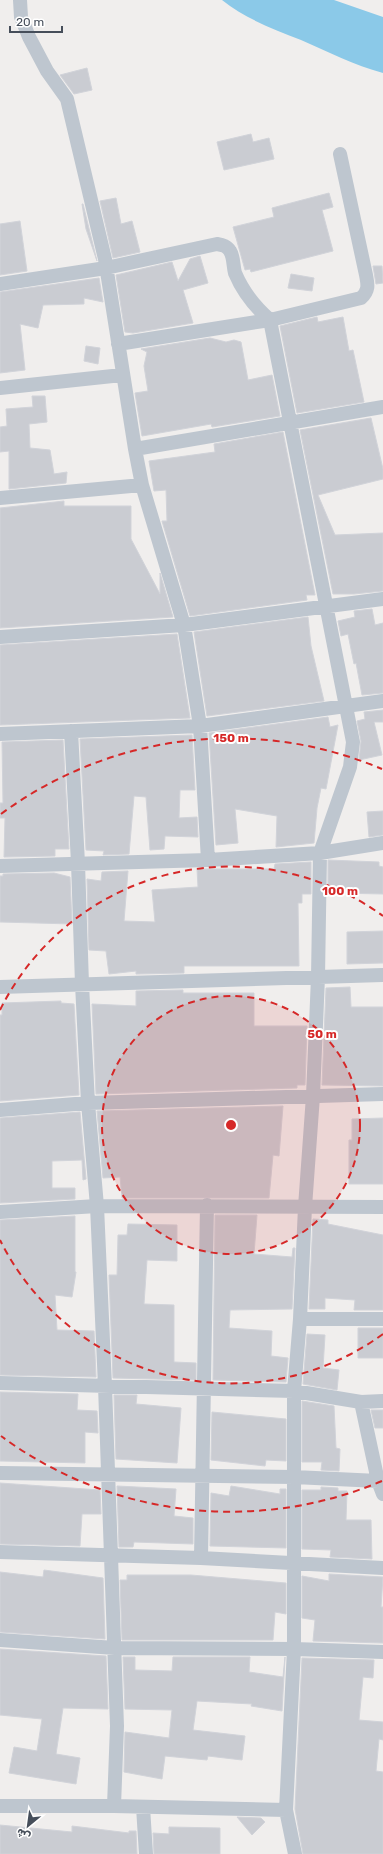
<svg xmlns="http://www.w3.org/2000/svg" width="383" height="1854" font-family="Rubik,'Noto Sans Arabic',sans-serif">
	<style>
		.water { fill: #8bc9e8 }
		.building { fill: #caccd2; stroke: #d1d3d9 }
		.lines { fill: none; stroke-linecap: round; stroke-linejoin: round }
		.street { stroke: #bec6cf; stroke-width: 14 }
		.ring { fill: none; stroke: #d62828; stroke-width: 2; stroke-dasharray: 7 5 }
		.centre { fill: #d62828; stroke: #fff; stroke-width: 2 }
		.ring-label { font-size: 12px; text-anchor: middle; font-weight: bold; fill: #d62828; stroke: #fff; stroke-width: 4; stroke-linejoin: round; paint-order: stroke }
	</style>
	<rect width="100%" height="100%" fill="#f0eeed"/>
	<path class="water" d="M222 0H334L383 17V73C354 65 328 52 301 40 274 29 245 19 222 0Z"/>
	<path class="building" d="M87 68 92 90 74 94 60 75Z
		M251 134 253 142 269 138 274 159 224 170 217 142Z
		M329 193 333 207 322 210 333 251 251 272 250 269 245 270 233 227 274 217 272 208Z
		M116 198 121 224 132 221 140 252 113 258 100 201Z
		M82 204H83L97 261 86 229Z
		M20 221 27 271 0 275V224Z
		M200 256 208 283 183 290 193 323 133 333 125 332 116 275 172 262 178 281 190 259Z
		M373 266H382L383 283 376 284Z
		M291 274 314 278 312 291 288 288Z
		M99 278 103 302 84 298V304L43 305 38 328 20 324 25 370 0 373V292Z
		M317 317 318 322 343 317 349 351 353 350 364 402 297 413 280 326Z
		M210 338 226 342 234 340 241 342 248 380 272 375 280 416 212 427 211 424 142 436 135 393 148 391 144 366 147 352 141 349Z
		M86 346 100 348 98 364 84 361Z
		M32 396H45L47 422 29 424 30 448 50 450 54 474 67 472 66 483 9 489V451L0 452V427L7 426 6 409 33 407Z
		M371 418 383 469V479L318 495 335 535 383 533V591L354 594H333L300 430Z
		M283 432 315 595H306L307 600 190 616 162 521H167L166 490 154 491 149 461 215 452 214 444Z
		M64 501V506H131V539L160 594V573L173 617 0 628V508Z
		M372 609 375 625 383 623V693L362 695 356 663 354 664 348 634 341 636 338 621 355 617 354 611Z
		M308 617 311 646 324 701 207 716 194 632Z
		M177 634 190 718 0 725V645Z
		M383 710V722H374L382 755 359 760 361 741 357 721 365 719 364 712Z
		M328 717 330 727 338 725 326 789 321 788 317 808 314 843 276 847 277 816 235 809 238 843 216 845 209 733Z
		M192 735 195 790H180L179 818 197 817 198 837 165 836 164 849 150 850 146 797 134 796 129 854 103 855 104 851 86 850 80 739Z
		M63 740 69 849H55V856L4 857 5 818H0V803H3L2 742Z
		M383 811V835L369 837 367 812Z
		M328 860 379 862V866L383 867V894L336 893V895H328Z
		M311 862V894H302V903H298L299 966H184V973L136 974V971L109 974 106 951 89 950 87 879 101 881 102 872 128 871 124 921 155 922 152 890 198 887 197 869H274L275 864Z
		M54 873 70 877 72 924 0 922V876H3V874Z
		M383 931V963L347 964V932Z
		M350 987 351 1007H383V1086L322 1085 326 988Z
		M183 990V993H254V1026H307L305 1085H297V1088L96 1094 92 1004 136 1006V991Z
		M61 1001V1003L74 1004 79 1095 0 1101V1015H2V1003Z
		M283 1106 279 1156 273 1155 269 1198H122L120 1177 103 1178 97 1111Z
		M80 1112 86 1179 83 1180 82 1160 52 1161V1188H75V1199L0 1203V1118Z
		M383 1118V1184H349V1140H352V1119Z
		M215 1215H257L254 1254 292 1257 293 1248H295L292 1309 230 1310 229 1328 272 1331 271 1356 288 1358 286 1382 213 1380Z
		M75 1216V1272H76L72 1297 55 1295 57 1330 94 1331 96 1377 0 1375V1220Z
		M313 1219 328 1220V1224L383 1235V1310H354L355 1300 325 1298V1309H309Z
		M128 1224 177 1225V1261L147 1260 144 1304 174 1305V1362L196 1363V1380L113 1378 109 1275H117L118 1235H127Z
		M358 1328H383V1358H358Z
		M307 1334 325 1335 323 1368 339 1370 337 1390 303 1384Z
		M0 1392 78 1394 77 1410 97 1411 98 1433 85 1432V1463L0 1461Z
		M114 1395H137L136 1404 181 1408 177 1463 116 1459Z
		M302 1401 334 1406 336 1448 340 1449 339 1471 321 1470 322 1462H302Z
		M371 1410H383V1428H375Z
		M212 1412 286 1419V1461L266 1460 265 1466 211 1460Z
		M0 1483 100 1490 101 1514H82L80 1546 0 1544Z
		M117 1486 176 1489 174 1516 193 1518V1544L134 1542 133 1547H119Z
		M231 1486 280 1494V1489H286V1548L210 1546 211 1493 229 1496Z
		M321 1487 338 1488V1491H347L346 1520H371L372 1559 330 1557 331 1550 302 1549V1490H321Z
		M44 1570 103 1578 105 1639 0 1632V1572L43 1577Z
		M329 1574 383 1577 381 1607H383V1643L313 1641 315 1620 302 1618V1576L329 1581Z
		M127 1575H191L286 1583V1614L275 1612 273 1640H122L120 1580H127Z
		M0 1649 106 1656 108 1709 63 1708 56 1754 80 1758 76 1784 9 1773 14 1747 37 1751 42 1719 0 1715Z
		M123 1657H135V1670L172 1671 173 1657H250L249 1672 283 1677 285 1657 282 1711 251 1706 252 1704 197 1701 193 1730 245 1736 242 1760 208 1756 207 1760 165 1756 162 1779 124 1772 125 1732 169 1738 172 1710 125 1709Z
		M302 1658 374 1660 373 1678 363 1677 359 1720 383 1722V1740L379 1739 376 1771 383 1772V1854H303L295 1809Z
		M237 1817 261 1818 265 1822 252 1835Z
		M0 1825 72 1832V1826L129 1833V1831H136L137 1854H0Z
		M169 1827 220 1828V1854H154L153 1833 169 1834Z"/>
	<g class="lines">
		<path class="street" d="M20 0 21 17 29 37 47 71 67 99 105 259 135 449 142 485 184 625 200 726 208 860
			M0 284 106 268 217 244C223 245 227 246 230 251 234 257 233 266 235 273 243 292 255 307 270 320L353 742 350 767 320 853 318 977 313 1096 305 1207 300 1319 294 1391V1649L286 1810 295 1854
			M118 344 270 320 361 298C369 291 368 285 366 275L340 154
			M0 388 122 375
			M135 449 383 407
			M0 498 142 485
			M0 637 184 625 383 599
			M71 731 78 863 82 984 88 1103 97 1206 105 1386 117 1726 114 1806
			M0 734 200 726 383 701
			M0 866 208 860 320 853 383 843
			M0 987 383 975
			M0 1110 88 1103 383 1094
			M0 1212 97 1206 383 1207
			M300 1319H383
			M0 1383 294 1391 361 1402 383 1401
			M361 1402 378 1481 383 1494
			M0 1473 294 1477 378 1481
			M0 1552 201 1558 383 1568
			M201 1558 207 1205
			M0 1640 115 1648 294 1649 383 1652
			M0 1806H114L286 1810
			M143 1807 146 1854"/>
	</g>
	<circle cx="231" cy="1125" r="129" fill="#d62828" fill-opacity=".12"/>
	<g class="ring">
		<circle cx="231" cy="1125" r="129"/>
		<path d="M383 1334A258 258 0 0 1 0 1240M0 1010A258 258 0 0 1 383 916"/>
		<path d="M382 1481A387 387 0 0 1 1 1436M1 814A387 387 0 0 1 382 769"/>
	</g>
	<circle cx="231" cy="1125" r="6" class="centre"/>
	<g class="ring-label">
		<text x="231" y="742">150 m</text>
		<text x="340" y="895">100 m</text>
		<text x="322" y="1038">50 m</text>
	</g>
	<g transform="translate(28 1826) rotate(209)" stroke="#ffffff" stroke-width="3" paint-order="stroke">
	<path d="M0-3L7 15L0 10L-7 15Z" fill="#464e5a"/>
	<text y="-6" font-size="11" font-weight="bold" text-anchor="middle" fill="#464e5a">ش</text>
	</g>
	<path d="M10 26v6h52v-6" fill="none" stroke="#464e5a" stroke-width="2"/>
	<text x="16" y="26" font-size="12" fill="#464e5a" stroke="#ffffff" stroke-width="3" paint-order="stroke">20 m</text>
</svg>
